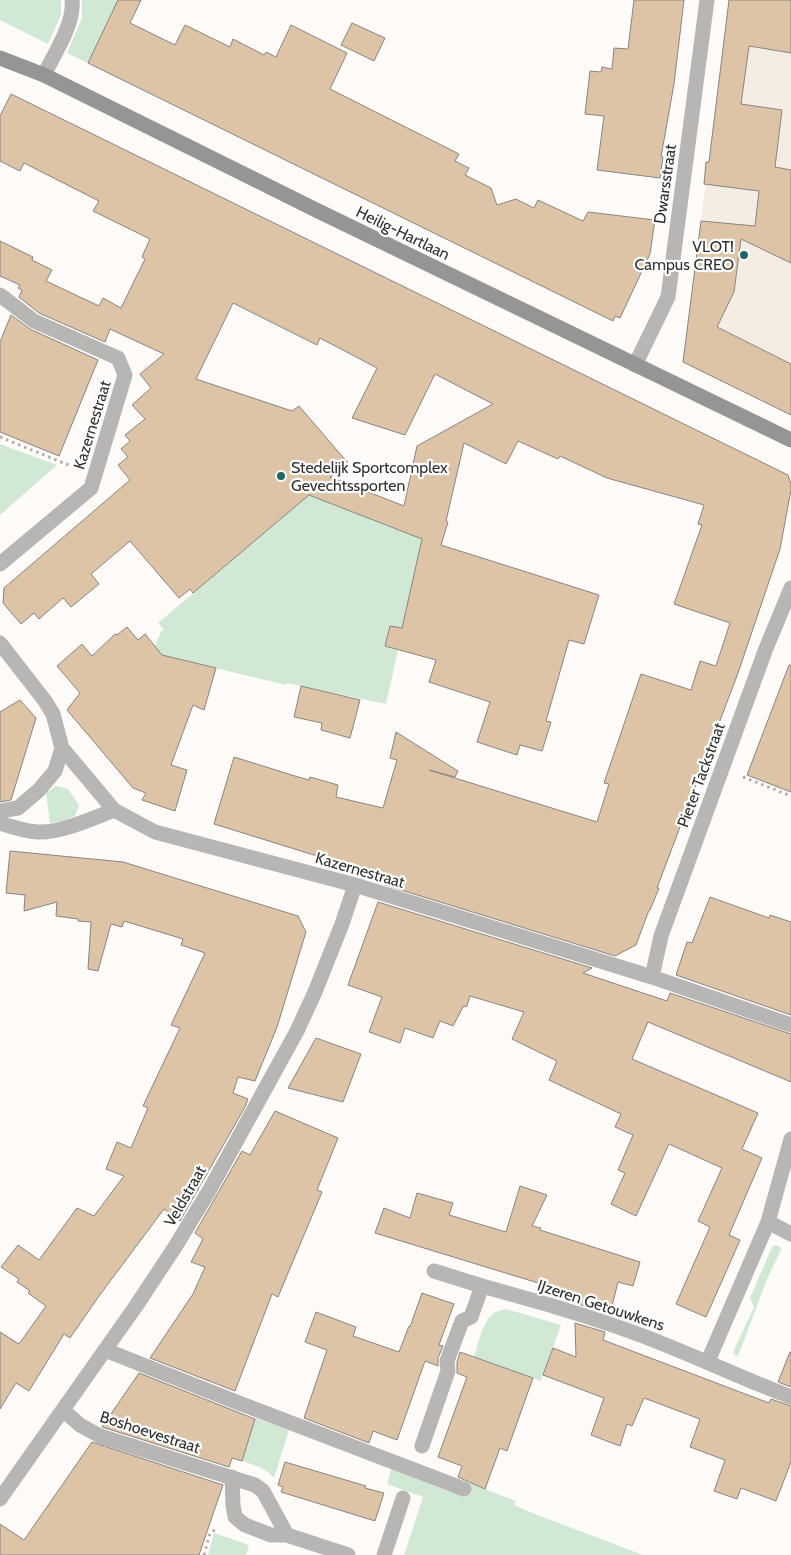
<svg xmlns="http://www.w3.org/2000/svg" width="791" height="1555" font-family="Cabin,sans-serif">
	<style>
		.built { fill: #f5ede4 }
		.green { fill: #d1e8d5 }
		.building { fill: #ddc4a6; stroke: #878582; fill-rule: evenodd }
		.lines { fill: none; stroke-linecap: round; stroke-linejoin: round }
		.path { stroke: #b1afad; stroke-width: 3; stroke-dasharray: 2.5 4; stroke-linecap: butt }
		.lane { stroke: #b8b6b5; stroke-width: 15 }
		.street { stroke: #b8b6b5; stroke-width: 15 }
		.secondary { stroke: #979593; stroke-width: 15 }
		.poi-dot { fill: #1c6864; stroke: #fff; stroke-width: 2 }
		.labels { text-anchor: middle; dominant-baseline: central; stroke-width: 4.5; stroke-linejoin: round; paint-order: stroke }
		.street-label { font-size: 16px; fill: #323130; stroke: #fff }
		.poi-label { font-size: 16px; fill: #323130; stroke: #fff; text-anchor: end }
	</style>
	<rect width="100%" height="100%" fill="#fefbf8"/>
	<path class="built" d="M724 41 791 53V415L683 362Z"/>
	<path class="green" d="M0 0H61V15L48 44 0 20Z
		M82 0H118L88 63 67 53 82 18Z
		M0 444 57 465 0 515Z
		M309 495 422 539 402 628 390 626 385 646 398 650 386 704 286 683V685L152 653 161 632 164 630 158 623Z
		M56 786 68 789 79 805 75 816 63 821 50 823 46 793Z
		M776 1245 782 1248 768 1277 738 1356 734 1355V1350L754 1307 750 1298 772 1247Z
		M506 1309 561 1325 541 1381 474 1357C480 1339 483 1311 506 1309Z
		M255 1418 289 1430 274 1478C265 1468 254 1465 242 1461Z
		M391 1469 450 1492 457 1478 516 1501 514 1505 530 1512 643 1555H404L423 1497 387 1484Z
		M214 1533 249 1545 246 1555H208Z"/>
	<path class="building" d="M118 0H141L130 23 175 45 185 25 230 47 233 39 264 55 266 52 276 57 291 25 347 53 330 89 459 154 455 161 469 168 465 175 491 188 497 205 516 199 534 208 538 200 583 221 588 212 655 220 650 254 620 318 615 316 613 321 88 63Z
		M634 0H684L674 84 661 157H663L660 178 597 170 604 116 585 114 590 71 601 72 602 67 612 69 614 48 628 49Z
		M729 0H791V53L749 46 741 104 782 110 775 167 791 170V263L741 239 734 292 717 327 791 364V415L683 362 701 221 755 226 759 191 704 184 706 162H709Z
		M352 23 385 38 374 61 341 45Z
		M11 94 788 475 791 484V490L780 549 738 673 657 888H659L650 910H649L636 945 615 956 385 885 388 878 214 824 234 757 295 776 309 780 310 777 338 785 336 797 383 808 397 760 390 758 396 732 458 771 455 777 429 770 597 822 609 784 604 783 641 674 691 690 700 661 716 666 730 623 674 604 702 525 698 524 704 505 607 478 560 456 558 459 518 441 506 464 464 443 446 521 448 522 441 545 599 595 584 644 569 640 546 721 551 722 542 751 520 745 517 755 477 742 490 702 429 682 436 660 385 646 390 626 402 628 422 539 309 495 193 593 190 589 179 598 130 541 91 574 99 584 71 607 63 598 39 619 34 613 21 624 3 603 4 588 130 480 118 465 128 457 121 449 130 441 125 435 145 419 132 405 151 388 140 374 164 354 110 329 105 342 39 313 19 297 22 290 18 288 20 285 0 276V241L33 257 32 260 52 270 46 281 99 306 103 298 121 308 145 259 142 257 150 239 93 211 99 201 24 163 20 171 0 161V116ZM233 303 317 345 320 338 377 368 352 418 405 435 435 374 493 404 417 446 404 506 330 477 348 463 299 406 292 411 196 379Z
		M11 315 30 329 98 360 59 456 0 432V342Z
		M127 627 138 640 145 634 162 655 216 668 204 710 193 705 171 765 187 770 175 811 142 800 146 793 133 788 67 710 80 693 57 666 82 644 92 656 115 634 117 635Z
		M789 665H791V792L747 775Z
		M301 686 360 700 350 738 321 730 322 723 294 717Z
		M20 700 36 718 11 800 0 802V712Z
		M10 851 123 862 298 916 306 932 277 1027 255 1081 238 1077 233 1093 248 1099 245 1107 180 1221 164 1209 99 1296 70 1338 64 1334 29 1391 16 1383 0 1409V1332L19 1344 46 1306 28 1293 30 1291 17 1282 19 1279 1 1267 18 1245 39 1260 77 1208 94 1216 124 1176 106 1169 117 1142 131 1148 148 1108 143 1106 180 1028 171 1025 205 953 181 945 183 939 124 921 122 927 111 924 98 971 88 969 91 922 78 921V919L56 916 57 902 24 911 25 895 6 893Z
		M710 897 769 918 770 915 791 922V1015L676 975 687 942 692 943Z
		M378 902 592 968 583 973 667 1001 670 993 791 1034V1082L648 1022 632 1059 758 1113 742 1149 762 1158 729 1235 740 1240 706 1317 676 1304 710 1227 698 1221 722 1168 669 1144 636 1216 611 1204 625 1173 618 1170 633 1135 615 1127 621 1114 549 1080 557 1061 512 1039 524 1012 470 996 467 1006 463 1007 453 1026 440 1021 433 1038 405 1028 400 1043 369 1032 382 997 348 985Z
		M316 1038 361 1054 343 1102 288 1088Z
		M275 1111 338 1138 317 1190 322 1192 278 1297 272 1294 235 1391 150 1358 193 1294 205 1267 191 1262 203 1239 195 1233 242 1151 250 1155Z
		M520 1186 547 1195 532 1226 541 1228 540 1230 640 1262 633 1286 618 1282 610 1314 575 1303 574 1294 375 1233 384 1208 410 1218 417 1193 453 1203 449 1215 506 1232Z
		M422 1293 454 1304 439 1345 443 1346 438 1358V1366L425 1361 397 1440 373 1431 369 1443 304 1418 327 1350 305 1342 316 1312 356 1327 353 1336 399 1352 409 1326 410 1327Z
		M575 1323 605 1332 603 1340 769 1403 771 1399 791 1406V1462L776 1501 741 1488 737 1499 714 1491 725 1460 690 1447 700 1419 644 1398 632 1426 627 1424 620 1446 591 1435 604 1398 543 1375 553 1348 576 1357Z
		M460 1352 533 1378 507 1451 500 1448 485 1489 458 1477 462 1466 438 1457 467 1377 457 1373V1362Z
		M790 1352H791V1387L778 1382Z
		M139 1373 255 1419 242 1461 232 1458 229 1467 102 1427Z
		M92 1442 223 1485 199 1555H0V1524L24 1540Z
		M285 1462 366 1486 365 1488 384 1493 375 1521 281 1492 283 1487 278 1485Z"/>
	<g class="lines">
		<path class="path" d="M0 437 76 468
			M743 777 791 796
			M204 1555 210 1533 218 1528"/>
		<path class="lane" d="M0 295 34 321 118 358 125 375 91 488 0 564
			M105 1350 239 1403 464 1489"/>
		<path class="street" d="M44 75C54 54 75 23 72 0
			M635 365 668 297 707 0
			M0 643 45 701 53 714 62 748 114 810 155 832 355 885 652 977 791 1025
			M0 811 18 808 39 790 55 771 62 748
			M0 823C12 827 25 831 38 832 60 833 94 818 114 810
			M652 977 661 936 765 651 791 588
			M768 1222 791 1234
			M434 1271 482 1286
			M708 1361 768 1222 791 1139
			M63 1410 80 1425 100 1436 255 1485 263 1491 287 1535
			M422 1446 448 1371 447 1361 462 1321 471 1317 482 1286C536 1301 590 1316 643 1336 693 1355 741 1378 791 1397
			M232 1477 233 1505 235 1517 245 1525 271 1535H287L348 1555
			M0 1499 136 1306 175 1247 209 1191 297 1031 315 992 342 924 355 885
			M384 1555 403 1498"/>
		<path class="secondary" d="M0 58 44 75 314 209 791 440"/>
	</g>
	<g class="poi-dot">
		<circle cx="744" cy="255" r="5"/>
		<circle cx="281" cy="476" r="5"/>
	</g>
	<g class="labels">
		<g class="street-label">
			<text transform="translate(665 184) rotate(-82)">Dwarsstraat</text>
			<text transform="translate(403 233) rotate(26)">Heilig-Hartlaan</text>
			<text transform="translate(92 425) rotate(-73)">Kazernestraat</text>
			<text transform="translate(701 775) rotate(-70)">Pieter Tackstraat</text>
			<text transform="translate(360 870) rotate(16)">Kazernestraat</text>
			<text transform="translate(185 1196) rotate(-60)">Veldstraat</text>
			<text transform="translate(601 1305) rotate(18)">IJzeren Getouwkens</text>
			<text transform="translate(150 1432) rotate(18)">Boshoevestraat</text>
		</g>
		<g class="poi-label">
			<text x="734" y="246">VLOT!<tspan x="734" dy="18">Campus CREO</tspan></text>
			<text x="291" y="467" text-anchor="start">Stedelijk Sportcomplex<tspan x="291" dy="18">Gevechtssporten</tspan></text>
		</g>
	</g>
</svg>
